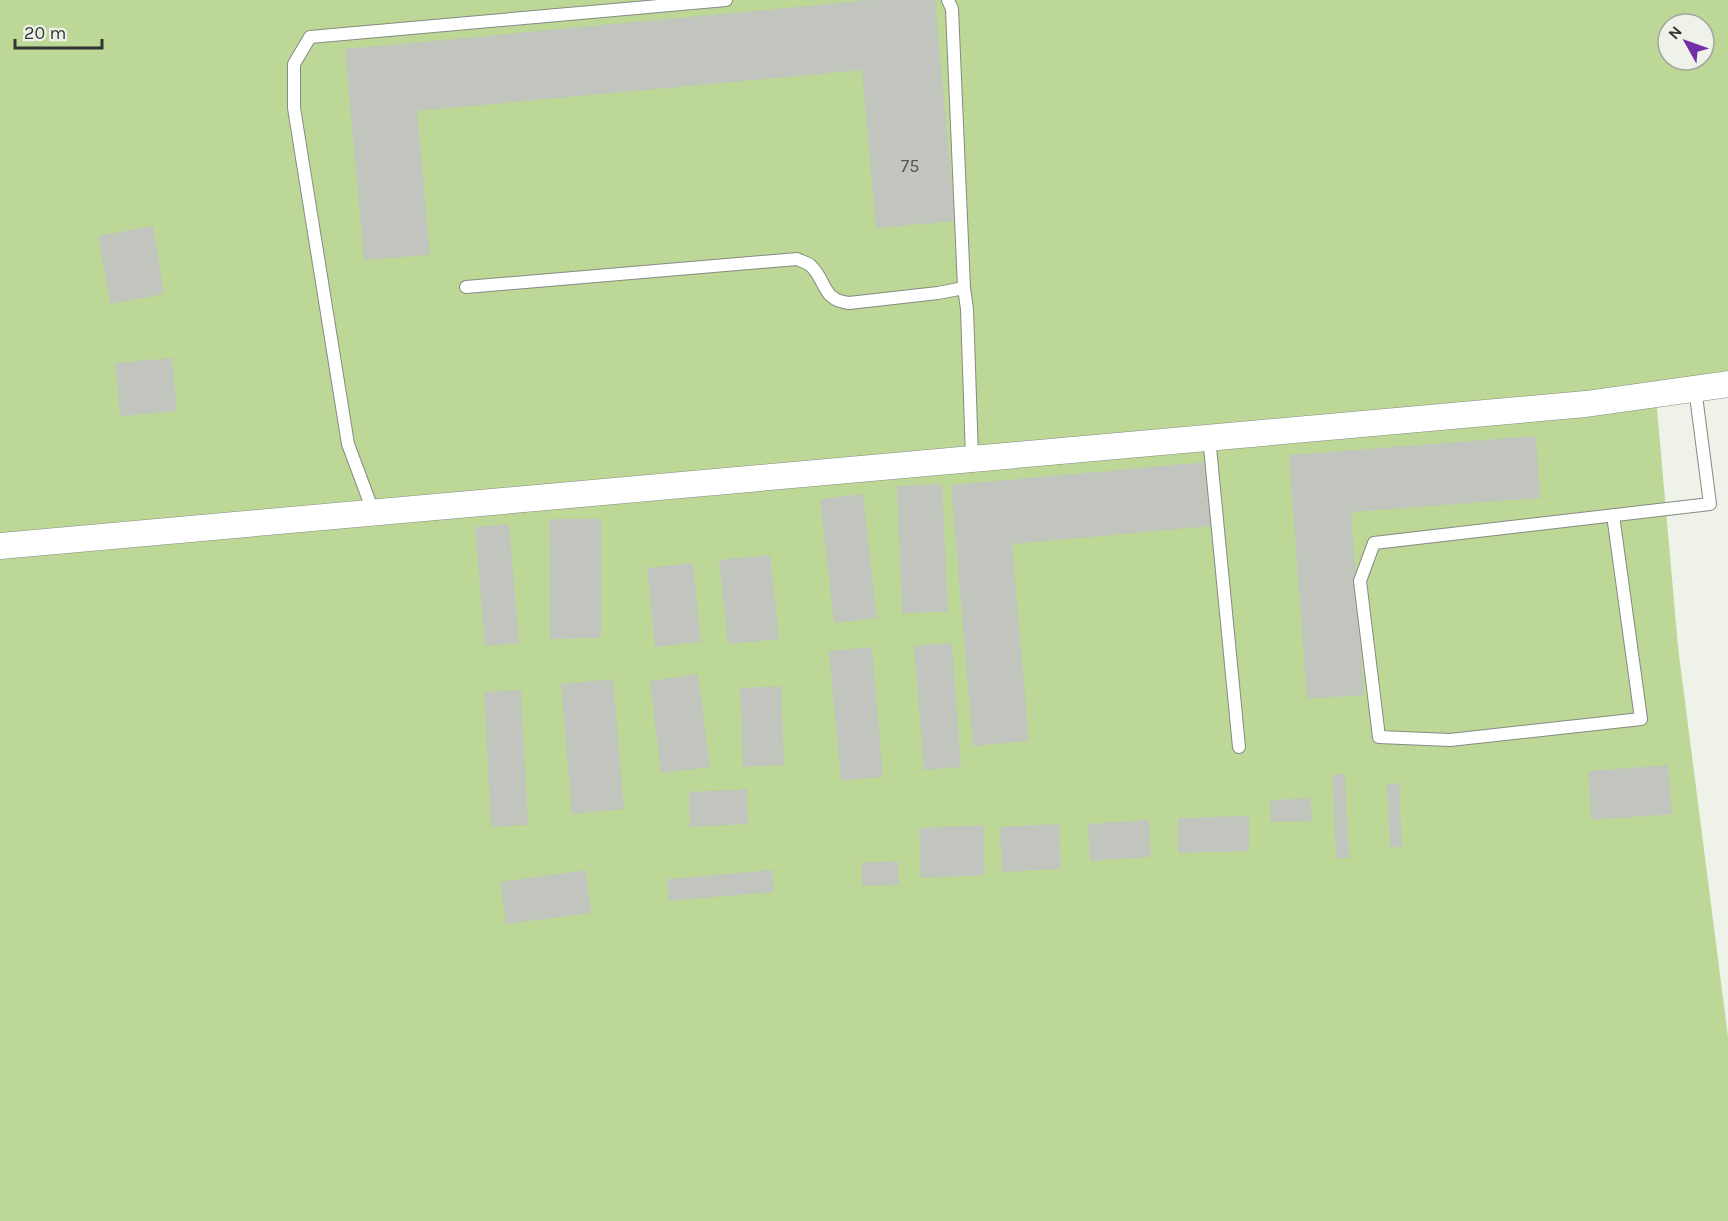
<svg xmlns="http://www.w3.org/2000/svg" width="1728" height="1221" font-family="Karla,sans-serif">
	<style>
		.green { fill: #bcd796; fill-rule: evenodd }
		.building { fill: #c1c5bd }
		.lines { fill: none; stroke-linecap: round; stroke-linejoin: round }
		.lane-casing { stroke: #878a83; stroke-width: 14 }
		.street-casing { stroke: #878a83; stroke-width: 27 }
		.lane { stroke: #fff; stroke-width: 12 }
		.street { stroke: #fff; stroke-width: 26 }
		.labels { text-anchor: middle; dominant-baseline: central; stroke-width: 4.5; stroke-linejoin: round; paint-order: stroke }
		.number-label { font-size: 18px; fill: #565955 }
	</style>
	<rect width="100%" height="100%" fill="#eef2e9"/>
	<path class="green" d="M0 0H1728V374L1655 386 1678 647 1728 1037V1221H0ZM1668 24H1704V60H1668Z"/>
	<path class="building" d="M871 0H935L955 221 876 228 862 70 417 111 430 255 364 260 345 49Z
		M153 226 164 294 110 304 98 236Z
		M172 358 177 411 120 416 115 363Z
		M1536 436 1540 498 1351 512 1364 695 1307 699 1289 455Z
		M1207 462 1212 526 1012 544 1029 741 973 746 951 485Z
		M942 484 948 612 902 613 897 486Z
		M863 494 877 618 834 623 820 499Z
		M549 519H601V638L550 639Z
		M509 524 519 643 485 646 475 527Z
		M770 555 779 639 728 644 719 560Z
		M693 563 701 642 655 647 647 568Z
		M952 643 961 767 924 770 914 646Z
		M872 647 883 777 841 781 829 651Z
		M698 674 710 767 661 773 650 681Z
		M613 679 624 809 572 814 561 684Z
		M781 686 784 765 743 767 740 688Z
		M521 690 528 825 491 827 484 692Z
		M1668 765 1672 814 1591 820 1588 771Z
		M1345 774 1349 858 1336 859 1332 775Z
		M1399 783 1402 847H1390L1387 784Z
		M747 789 748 824 690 827 689 792Z
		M1310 798 1312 821 1271 822 1270 800Z
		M1249 816V851L1178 853V818Z
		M1149 820 1151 857 1090 861 1088 824Z
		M1059 824 1061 869 1002 872 1000 827Z
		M983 825 985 875 921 878 919 828Z
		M898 861 899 885 862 886 861 863Z
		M586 870 591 913 506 924 500 882Z
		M772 870 774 892 669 901 667 879Z"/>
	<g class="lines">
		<g class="lane-casing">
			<path id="lane" d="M948 0 952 9 964 288
				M466 287 797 259C801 261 807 263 810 265 827 280 821 300 849 303L938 293 964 288 967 309 972 458
				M1209 437 1239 747
				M373 511 348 444 294 108V64L310 37 726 0
				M1613 515 1641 719 1450 740 1379 737 1360 581 1374 543 1710 504 1695 388"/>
		</g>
		<g class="street-casing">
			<path id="street" d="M0 546 1586 404 1728 384"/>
		</g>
		<use href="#lane" class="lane"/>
		<use href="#street" class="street"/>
	</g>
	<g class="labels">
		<g class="number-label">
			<text x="910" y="166">75</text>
		</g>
	</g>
	<g transform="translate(1686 42) rotate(310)"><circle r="28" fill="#eef2e9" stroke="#a3a6a0" stroke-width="1.5"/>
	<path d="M0-4.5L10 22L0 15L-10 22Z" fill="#7330a5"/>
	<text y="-9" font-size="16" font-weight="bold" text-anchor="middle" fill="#333532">N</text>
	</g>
	<path d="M15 39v9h87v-9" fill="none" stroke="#333532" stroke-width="3"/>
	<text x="24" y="39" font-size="18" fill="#333532" stroke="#eef2e9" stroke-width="4.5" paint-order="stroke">20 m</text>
</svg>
